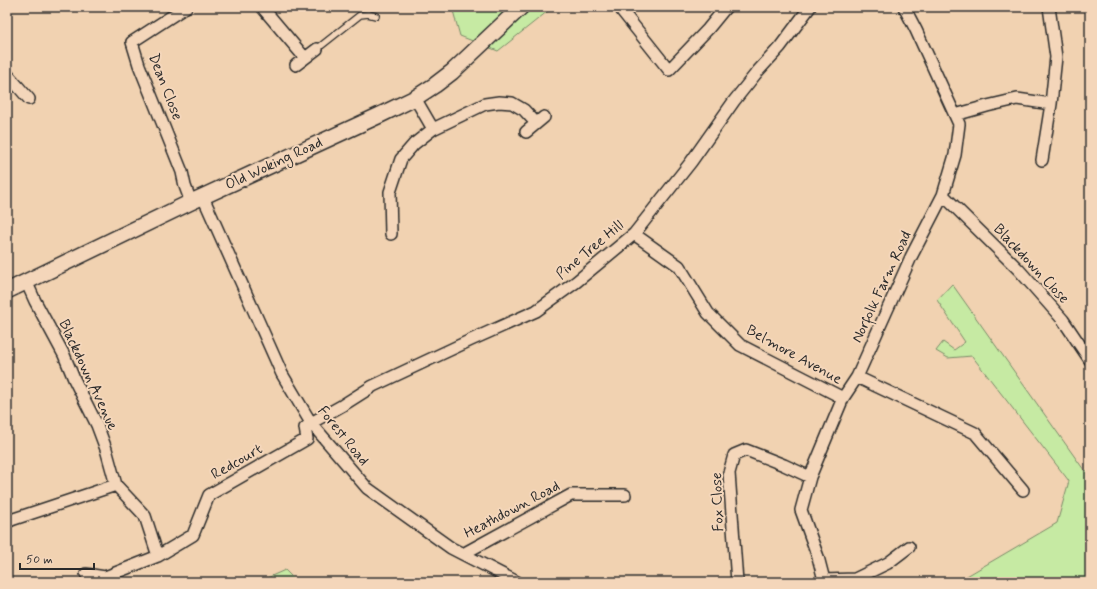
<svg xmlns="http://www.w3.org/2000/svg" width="1097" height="589" font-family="Mynerve,sans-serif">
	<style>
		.green { fill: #c6eaa3; stroke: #788a67 }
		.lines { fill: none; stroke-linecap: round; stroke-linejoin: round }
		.lane-casing { stroke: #2b2b2b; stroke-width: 8 }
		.street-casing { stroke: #2b2b2b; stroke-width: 14 }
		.secondary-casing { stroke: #2b2b2b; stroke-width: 18 }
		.path { stroke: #2b2b2b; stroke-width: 2; stroke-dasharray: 1 3; stroke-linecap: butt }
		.lane { stroke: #f4d6ba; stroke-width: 5.5 }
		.street { stroke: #f4d6ba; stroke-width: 11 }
		.secondary { stroke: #f4d6ba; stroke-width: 15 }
		.labels { text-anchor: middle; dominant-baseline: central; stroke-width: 4; stroke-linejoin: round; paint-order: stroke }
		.street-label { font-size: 15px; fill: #2b2b2b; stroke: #f4d6ba }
	</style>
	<rect width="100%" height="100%" fill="#f1d2b1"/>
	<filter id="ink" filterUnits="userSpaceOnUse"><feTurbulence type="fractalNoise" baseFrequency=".025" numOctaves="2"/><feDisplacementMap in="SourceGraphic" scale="8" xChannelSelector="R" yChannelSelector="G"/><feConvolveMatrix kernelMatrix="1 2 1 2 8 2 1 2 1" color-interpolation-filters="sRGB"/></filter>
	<g filter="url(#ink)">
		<path class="green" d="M452 7H553L498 51 460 36Z
			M952 284 1084 470 1090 472V582H960V580L1057 523 1069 481 972 356 948 358 936 351 943 342 954 350 965 342 937 300Z
			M285 570 297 582H258Z"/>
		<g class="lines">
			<g class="lane-casing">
				<path id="lane" d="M317 49 360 15 368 14 376 16"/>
			</g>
			<g class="street-casing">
				<path id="street" d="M186 7 132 42 139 65 182 172 185 186 191 202
					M262 7 305 58
					M622 11 669 70 708 29 726 7
					M296 65 317 49
					M7 74 29 99
					M415 98 433 129
					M955 115 987 106 1017 99 1051 104
					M526 132 544 117
					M1042 160 1051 104 1056 57 1049 7
					M943 195 1019 270 1063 320 1090 360
					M203 197 282 374 311 423 367 488 451 548 517 582
					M391 234 390 192 401 159 414 144 433 129 485 104 499 102 512 103 524 110 536 123
					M634 234 679 266 708 313 740 345 843 398
					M26 281 35 301 64 355 74 379 97 425 106 449 116 485 145 516 158 556
					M857 377 975 433 1023 490
					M7 522 14 519 116 485
					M463 554 571 495H625
					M86 574 105 577
					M824 580 818 557 801 510 810 477 843 398 857 377 911 257 943 195 955 155 959 124 916 30 904 7
					M824 580 855 579 888 563 909 547
					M103 582 105 577 158 556 193 535 209 495 307 439 305 428 311 423 343 405 373 386 471 340 536 311 576 282 634 234 691 162 734 101 758 71 780 47 810 7
					M737 582 729 473 734 455 746 450 784 465 810 477"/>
			</g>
			<g class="secondary-casing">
				<path id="secondary" d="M7 291 191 202 380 115 415 98 435 85 452 72 521 7"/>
			</g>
			<path class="path" d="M497 7 498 9"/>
			<use href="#lane" class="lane"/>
			<use href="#street" class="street"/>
			<use href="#secondary" class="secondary"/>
		</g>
	</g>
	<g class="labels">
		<g class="street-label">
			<text transform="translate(165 87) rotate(69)">Dean Close</text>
			<text transform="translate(274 164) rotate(-25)">Old Woking Road</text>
			<text transform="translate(590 250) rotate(-40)">Pine Tree Hill</text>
			<text transform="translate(1031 264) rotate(47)">Blackdown Close</text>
			<text transform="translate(882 287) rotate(-65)">Norfolk Farm Road</text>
			<text transform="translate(794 355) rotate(29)">Belmore Avenue</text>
			<text transform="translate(88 375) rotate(65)">Blackdown Avenue</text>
			<text transform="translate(343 436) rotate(51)">Forest Road</text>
			<text transform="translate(237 462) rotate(-30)">Redcourt</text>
			<text transform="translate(718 502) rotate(-92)">Fox Close</text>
			<text transform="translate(512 510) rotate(-28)">Heathdown Road</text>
		</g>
	</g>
	<rect width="1097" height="589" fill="none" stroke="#f4d6ba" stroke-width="24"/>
	<rect x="12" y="12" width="1073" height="565" fill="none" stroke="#2b2b2b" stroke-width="1.5" filter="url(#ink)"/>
	<path d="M20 563v6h74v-6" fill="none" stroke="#2b2b2b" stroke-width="2"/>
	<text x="26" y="563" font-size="12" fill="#2b2b2b" stroke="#f4d6ba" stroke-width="3" paint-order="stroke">50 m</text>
</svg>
